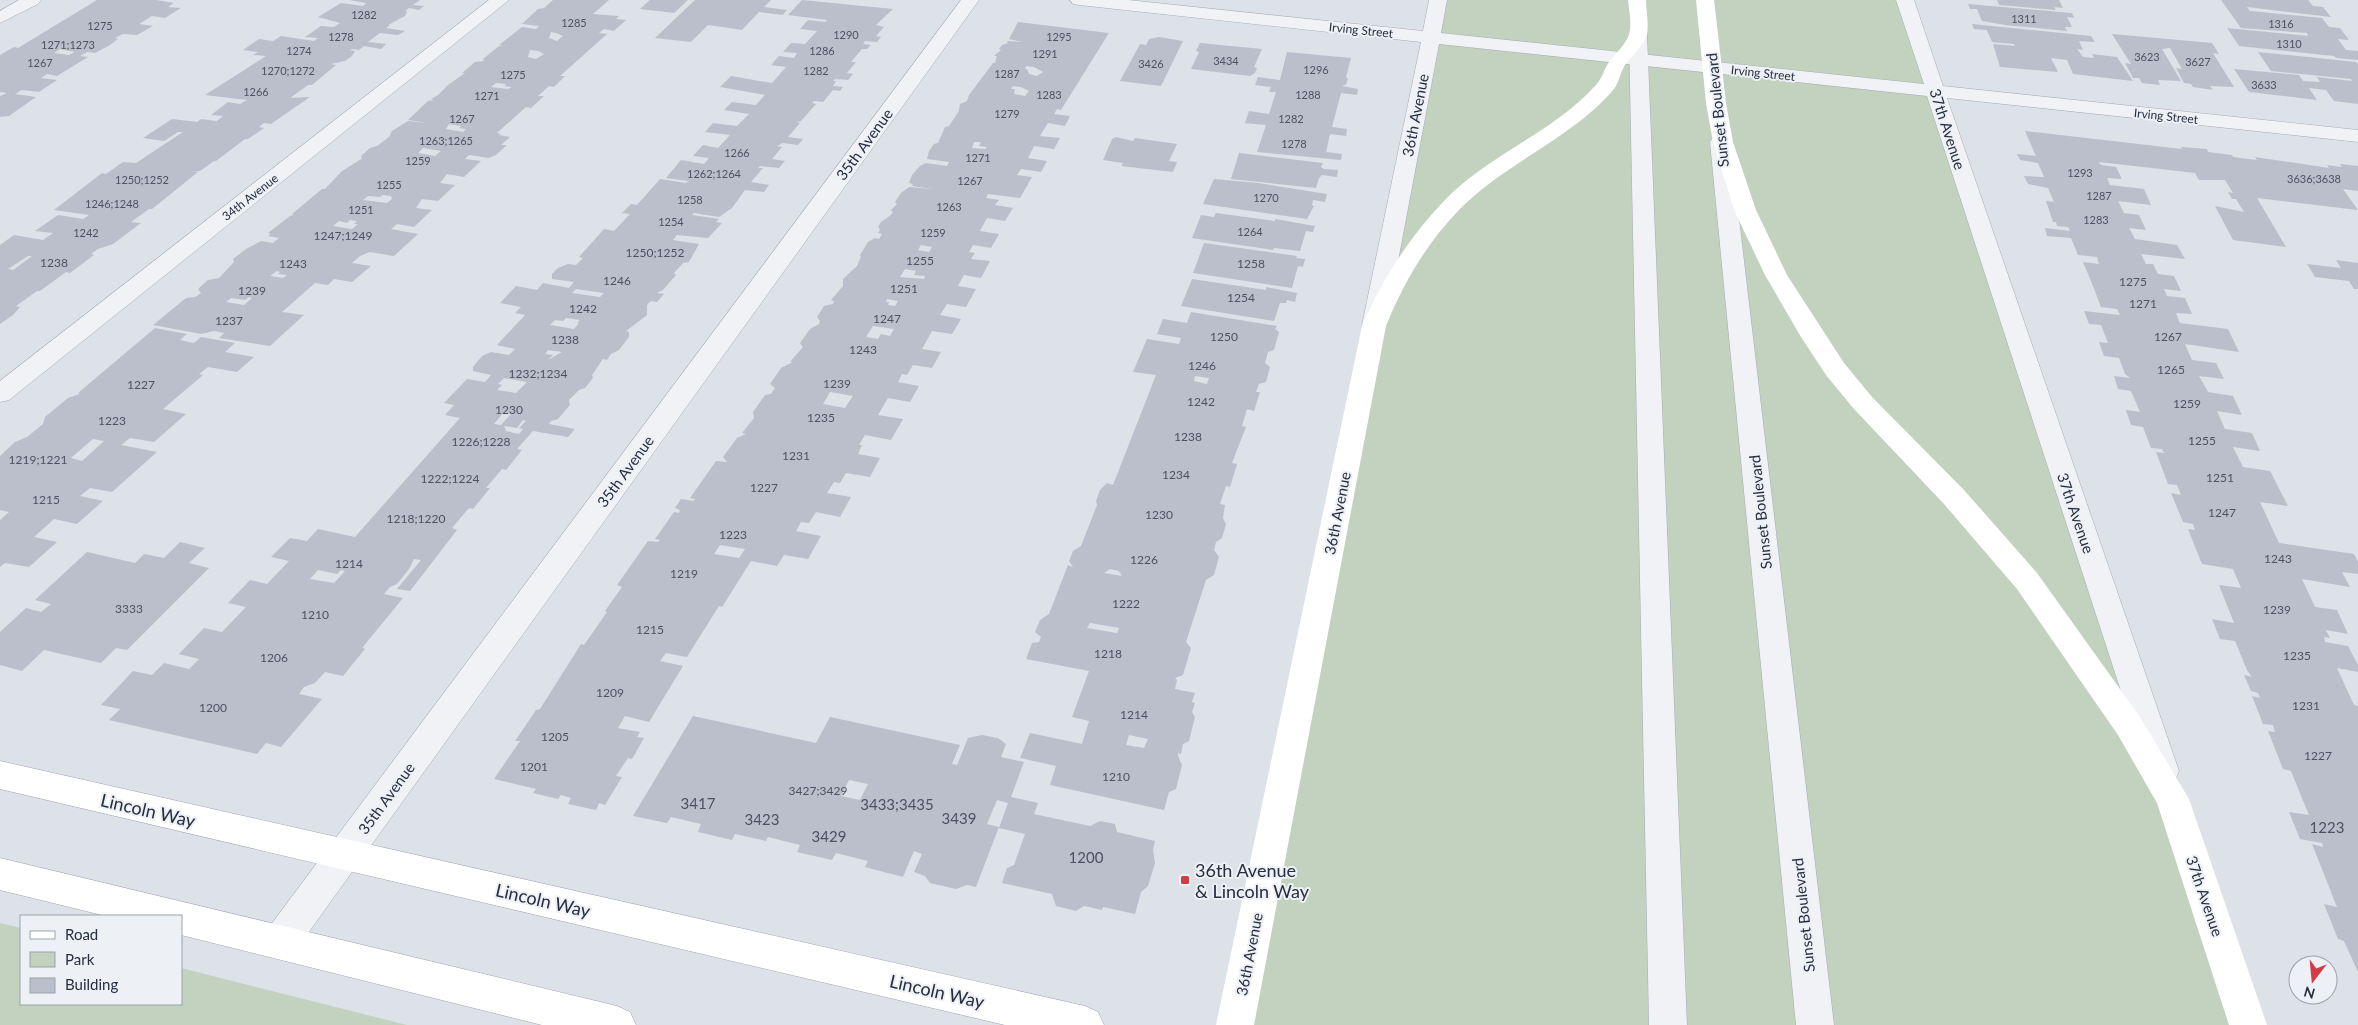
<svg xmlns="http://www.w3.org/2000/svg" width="2358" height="1025" font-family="Lato,sans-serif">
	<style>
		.green { fill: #c2d2be }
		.building { fill: #babfcb; fill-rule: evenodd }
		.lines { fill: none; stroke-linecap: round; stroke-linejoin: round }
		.minor-casing { stroke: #a6abb5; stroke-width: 1 }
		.tertiary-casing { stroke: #a6abb5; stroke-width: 1 }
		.primary-casing { stroke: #9ca4b4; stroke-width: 1 }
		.minor { fill: #f0f2f6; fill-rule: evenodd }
		.tertiary { fill: #f0f2f6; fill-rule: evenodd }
		.secondary { fill: #fff; fill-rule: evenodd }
		.primary { fill: #fff; fill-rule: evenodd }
		.poi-dot { fill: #d33c47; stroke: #edf0f5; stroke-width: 2 }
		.labels { text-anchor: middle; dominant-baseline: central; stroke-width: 4; stroke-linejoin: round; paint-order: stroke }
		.far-number-label { font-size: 11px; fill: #4b5262 }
		.far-street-label { font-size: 12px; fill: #262d3f; stroke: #edf0f5 }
		.number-label { font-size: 12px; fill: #4b5262 }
		.street-label { font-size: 15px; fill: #262d3f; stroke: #edf0f5 }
		.near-number-label { font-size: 15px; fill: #4b5262 }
		.near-street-label { font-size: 18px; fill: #262d3f; stroke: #edf0f5 }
		.near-poi-label { font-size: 18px; fill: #262d3f; stroke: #edf0f5; text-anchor: start }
	</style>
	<rect width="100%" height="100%" fill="#dde1e8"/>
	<path class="green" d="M1438 0H1904L2248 1025H1235Z
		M0 923 21 928V1004H181V968L407 1025H0Z"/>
	<path class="building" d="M97 0H156L174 3 168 7 181 8 165 18 152 16 139 24 153 26 137 35 123 34 115 38 118 39 110 45 95 53 87 52 80 56 88 57 57 76 47 74 41 78 57 80 39 92 22 90 15 94 36 97 9 116 0 117V96L7 93 0 92V55L14 47 18 48ZM60 49 75 52 69 55 54 53Z
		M349 0H420L413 5 424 6 419 10 409 8 405 11H407L405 16 388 25H390L386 28 405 31 398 35 380 33 368 42 386 44 381 49 364 46 359 50 352 49 350 50 355 51 352 56 345 61 331 64 336 65 312 85H308L290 98 310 97 271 124 264 123 259 127 264 128 248 139H245L216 161H214L200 171 192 172H198L152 209H149L131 222 141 223 113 244 98 249 91 254 94 255 70 273 66 272 40 291H37L16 306 20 307 13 315 0 324V245L14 235 43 240 53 233 35 231 58 215 83 219 89 215 54 210 102 173 106 174 123 162 136 163 183 132H178L164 141 143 138 172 119 197 122 201 119 217 121 223 116 211 115 228 102 240 104 247 100 205 95 266 56 253 55 258 52 243 50 259 39 273 41 281 36 314 41 318 38 305 37 321 26 334 27 340 23 318 17 341 3 363 6 366 3ZM28 256H32L13 270 8 269Z
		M553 0H609L593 14 619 16 616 19 626 20 614 31 604 29 599 33 607 34 560 76H565L554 87 549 86 538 96H544L531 108 526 107 497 133 501 134 499 135 510 137 501 145H507L496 155 489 158 469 155 465 159 481 161 464 177 447 174 440 183 455 185 438 201 422 199 416 208 432 210 414 227 397 224 391 229 418 234 394 256 370 252 360 256 352 263 371 266 352 282 334 279 328 285 315 283 282 312 304 315 270 346 219 338 224 333 214 331 201 334 153 325 186 298 195 297 201 293 198 289 208 280 219 278 234 262 233 259 246 249 261 241 273 243 279 238 268 236 271 234 268 233 290 216 294 215 292 214 322 189H325L342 171 363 158H361L362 155 370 148 377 146 389 137 392 131 408 121 428 123 408 120 428 101 434 100 431 99 438 95 448 85 465 73H462L475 62 484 61 483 59 499 46 503 45H499L522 27 536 29 539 26 522 24 538 9 544 8ZM551 32 556 33 563 36 557 41 549 38ZM530 50 538 51 544 54 536 59 528 57ZM496 83 506 84 504 86 512 87 508 89 491 87ZM449 124 461 126 459 128 466 129 463 132 446 129ZM423 148 441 151 435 156 418 153ZM383 195 391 196 392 199 387 203 363 200 368 196 380 197ZM350 220 357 221 354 224H358L352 229 333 226 339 221 347 223ZM277 271 280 272 278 274 287 275 283 278 270 276ZM249 297 252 298 244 305 226 302 231 298 245 300Z
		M650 0H688L674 13 640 9Z
		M695 0H771L764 7 787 10 783 15 759 12 742 30 708 25 691 42 655 38Z
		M802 0 893 9 876 25 884 27 876 36 881 37 877 42 865 41 863 44 871 45 867 49H862L851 62H856L847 73 853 74 848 80 835 79 833 81H836L833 86 843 87 840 91 833 90 823 102 814 101 812 103 816 104 801 121 797 122 800 123 788 137 803 139 798 145 783 143 777 146 782 147 772 159 785 161 779 168 760 166 758 168H763L751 182 769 185 764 192 745 190 732 208 719 217 694 213 692 215 719 219 716 222 722 223 708 238 677 235 673 240 699 244 689 262 683 263 674 273 676 275 663 290 657 293 664 294 657 302 651 301 647 305V315L626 331 629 332V337L619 350 611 354 607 360 603 359 592 375 593 378 585 388 579 390 569 400 570 405 558 419 551 421 549 424 575 429 568 437 533 431 517 449 522 450 506 470 502 469 486 488H490L473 509 469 508 452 528 457 530 410 591 397 589 421 560 414 559 409 569 397 584 390 587 384 594 403 598 362 648 365 649 343 676 325 672 315 683 304 687 299 694 322 699 281 747 266 743 257 754 109 720 120 709 101 705 133 671 152 675 164 663 189 669 199 659 179 654 204 628 222 632 246 607 228 603 250 580 267 584 289 561 271 557 290 538 307 541 318 529 355 537 460 418 445 415 454 405 444 403 467 379 485 382 491 375 473 371V367L482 356 491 352 509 355 515 349 497 345 525 315 515 313 521 307 500 303 516 286 537 290 543 283 569 288 574 282 552 279V274L558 268 568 264 576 265 583 258 579 257 604 229 614 231 630 214 622 213 631 204 637 205 660 179 686 183 689 181 666 178 681 160 704 164 709 158 693 156 703 145 718 148 730 135 705 132 713 123 737 126 749 114 724 110 732 102 756 105 765 95 720 87 731 76 772 83 786 67 771 65 779 56 794 58 797 53 783 52 791 43 805 44 817 31 800 29 808 20 825 22 827 20 788 15ZM576 289 604 293 600 297 572 293ZM566 318 580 320 577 323H579L574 329 550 325 555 320 563 321ZM548 350 562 352 548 360 553 355 545 354ZM504 378 527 382 516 393 497 390 502 385 498 384ZM504 412 511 414 501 425 494 424ZM523 420 526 421 519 428 523 429 519 434 506 431 504 426 517 428ZM318 570 337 574 341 570 345 571 334 583 310 579Z
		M1997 0H2059L2063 8 2054 7 2056 10 1999 5Z
		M2221 0H2308L2313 6 2323 7 2331 17 2247 7 2250 11 2322 18 2329 27 2340 28 2349 40 2308 36 2307 33 2241 28Z
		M1968 4 2072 13 2074 18 2067 17 2072 27H2065L2067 31 2005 25 1982 21 1977 9H1970Z
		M1018 22 1109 33 1061 110 1057 109 1054 114 1070 116 1065 126 1048 123 1040 136 1060 138 1054 149 1034 146 1028 158 1047 161 1041 172 1021 169 1017 175 1032 177 1020 198 988 194 986 198 999 200 995 205 1013 208 1005 221 987 218 980 231 999 234 991 248 973 245 969 252 975 253 971 259 990 261 981 278 964 275 960 282 958 286 976 289 966 307 947 304 940 315 961 319 952 334 932 331 922 349 941 352 932 368 913 365 907 375 902 374 898 382 919 386 910 402 888 398 878 415 903 419 891 440 865 435 859 445H862L858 454 880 458 870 477 846 473 840 483 834 482 827 493 851 497 840 517 816 512 809 523 801 522 796 531 821 536 808 559 784 555 777 566 751 561 722 607 719 606 687 657 666 653 660 661 683 666 649 722 625 716 618 728 640 732 637 737 644 738 632 759 628 758 616 776 622 777 605 805 599 803 596 810 568 804 571 798 561 795 558 799 533 793 536 789 494 779 520 741H515L536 710 540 709 581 644 584 645 607 612 605 611 622 587 617 585 648 541 658 542 660 540 655 539 674 512 679 513 680 510 675 508 681 499 693 501 695 499 690 498 716 461 727 462 723 457 737 438 746 434 742 433 754 418 753 412 765 395 771 394 775 388 770 384 781 368 793 362H790L803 347 800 343 810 329 819 324 820 321 817 317 824 306 833 304 834 301 831 300 843 286V279L857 266 861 257 860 255 868 242 875 238 879 239 882 234 878 233 880 230 878 227 881 222 891 215 893 211H890L897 204 895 202 901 193 909 187 932 189 912 186 913 184 909 183 912 175 920 166 926 163 947 166 949 162 927 159 929 151 934 144 938 143 945 127 949 126 959 111 960 104 967 101 969 95 993 63H995L997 56H994L1001 50 999 49 1002 45 1009 43H1007L1008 41 1023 42 1009 39ZM1026 66 1034 67 1043 72 1037 76 1029 74 1027 69H1025ZM1013 86 1021 87 1029 91 1025 96 1014 94 1015 89H1011ZM974 142H981L979 146 987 147 985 149 972 148ZM921 245 932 247 929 252 918 250ZM905 269 916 271 914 275 925 276 924 279 900 277ZM887 299 898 301 895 306 888 305 889 302H886ZM873 326 894 329 890 336 881 334 878 339 866 337ZM830 392 853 396 845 408 823 404ZM720 545 745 549 739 558 714 554Z
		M1972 24 2091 36 2095 42 2079 41 2083 50 2077 49 2083 57 2094 58 2092 54 2117 57 2133 81 2073 74 2067 60 2051 58 2058 72 2000 67 1993 44 2015 46 2014 44 1992 42 1987 30 1974 29Z
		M2227 28 2338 39 2346 50 2358 51V60L2336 58 2334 56 2239 46Z
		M2112 34 2212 43 2219 54 2213 53 2234 87 2210 86 2213 90 2193 87 2191 84 2184 83 2176 68 2182 69 2170 48 2162 49 2181 81 2158 80 2160 85 2142 83 2139 78H2133L2125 63 2131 64Z
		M1159 37 1183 41 1161 86 1120 81 1140 44 1146 45 1149 39Z
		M1200 43 1262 49 1254 67 1257 68 1255 73 1250 76 1191 69 1199 52 1196 51Z
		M1287 52 1351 58 1346 77 1348 79 1346 84 1342 86 1358 89 1357 95 1341 93 1332 127 1347 129 1346 136 1330 134 1326 152 1342 154 1341 160 1257 152 1266 125 1245 123 1249 111 1269 114 1276 92H1269L1271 87 1255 85 1258 77 1280 80Z
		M2258 52 2356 62 2358 64V104L2334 101 2326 90 2309 88 2317 100 2249 92 2234 69 2299 75 2303 81 2320 82 2317 77 2352 81 2351 79 2271 71Z
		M2025 131 2182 149 2181 147 2207 149 2208 152 2232 155 2233 157 2257 160 2255 157 2329 168 2327 165 2342 167 2340 164 2358 166V191L2343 189 2358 210 2257 198 2286 247 2233 240 2215 206 2244 212 2236 199H2232L2228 192 2233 193 2225 180H2199L2195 173 2099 162 2101 165 2116 167 2122 179 2107 178 2110 185 2144 189 2151 205 2118 201 2124 213 2139 215 2146 230 2129 228 2135 239 2177 245 2185 259 2141 254 2146 264H2153L2158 274 2174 276 2181 291 2164 289 2167 296 2185 298 2192 314 2176 313 2180 323 2228 329 2239 352 2185 344 2192 360 2216 363 2224 379 2199 376 2208 392 2233 396 2242 415 2217 411 2225 429 2252 433 2260 451 2233 447 2243 467 2270 471 2288 506 2260 502 2279 543 2354 554 2358 562V574L2342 572 2350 587 2302 579 2315 607 2337 610 2348 634 2326 630 2330 638 2324 637 2325 642 2348 646 2358 665V672L2337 668 2354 705 2358 706V972L2344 941 2338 939 2324 904 2337 907 2312 844 2323 847 2322 843 2300 839 2289 812 2309 815 2295 781 2291 771 2283 769 2268 731 2275 732 2273 725 2263 724 2252 696 2260 698 2258 693 2251 691 2244 675 2252 677 2247 670 2235 641 2220 639 2212 619 2234 623 2219 585 2241 588 2233 569 2202 564 2188 529 2195 530 2193 524 2183 522 2171 493 2181 495 2177 485 2168 484 2156 452 2164 453 2162 449 2151 448 2143 427 2131 425 2126 410 2140 412 2131 391 2118 389 2114 376 2130 378 2125 374 2119 358 2104 356 2099 342 2108 343 2101 325 2089 324 2084 311 2120 315 2117 309 2101 307 2093 286 2083 262 2099 264 2097 257 2078 255 2071 238 2047 236 2045 228 2070 231 2068 227 2057 226 2056 222H2053L2046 201 2054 202 2048 188 2028 184 2024 176 2044 177 2038 163 2020 160 2017 154 2036 156Z
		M1116 137 1133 141 1135 138 1177 144 1169 161 1177 162 1173 172 1121 166 1123 163 1103 160 1112 139Z
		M1239 153 1323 163 1321 167 1324 169 1338 170 1337 177 1322 175 1319 178 1316 188 1231 179Z
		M1214 179 1258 183 1327 194 1325 202 1313 200 1312 205 1314 206 1307 219 1203 204Z
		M1216 213 1275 221V219L1315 226 1313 232 1306 231 1300 251 1274 248 1273 250 1192 238 1201 215 1214 217Z
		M1204 243 1297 256 1296 258 1305 259 1303 267 1298 266 1292 288 1193 273Z
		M2336 260 2358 263V289H2354L2349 281 2315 277 2307 264 2341 268Z
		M1192 279 1266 290V287L1297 293 1295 302 1287 300 1286 303H1280L1274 321 1181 306Z
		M1191 312 1277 326 1275 329 1279 332 1274 350 1268 352 1265 363 1270 367 1266 382 1259 384 1256 392H1260L1254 411 1247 409 1242 426 1246 427 1232 463 1237 464 1230 487 1226 486 1220 504 1225 505 1223 518 1226 524 1222 538 1216 542 1214 550 1219 557 1214 575 1206 580 1186 642 1191 648 1183 675 1175 678 1177 680 1175 689 1195 693 1192 702 1195 703 1192 712 1195 717 1189 741 1183 744 1181 754 1178 753V756L1182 765 1176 789 1169 792 1164 810 1050 785 1056 766 1020 758 1030 733 1082 744 1089 721 1072 717 1089 671 1026 659 1032 643 1039 642 1041 637 1035 632 1040 620 1049 614 1068 565 1073 567 1069 561 1073 551 1081 546 1097 505 1096 501 1100 490 1107 483 1113 485 1156 375 1133 372 1147 339 1179 344 1181 338 1157 334 1163 319 1187 323ZM1195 376 1209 378 1207 384 1194 381ZM1110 569 1119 571 1122 576 1104 573ZM1090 623 1119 628 1117 633 1087 628ZM1129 735 1148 739 1144 748 1126 745Z
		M155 328 187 334 180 340 194 343 201 337 235 343 225 352 254 357 237 372 208 367 199 374 203 375 163 409 186 414 154 442 130 438 121 445 157 452 112 492 90 488 80 496 103 501 77 524 54 519 34 537 57 542 29 567 5 563 0 567V520L9 512 0 510V456L15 442 27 437 43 424 45 417 68 398 80 394 78 393ZM93 439 104 441 82 461 71 458Z
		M180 542 205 548 189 563 209 568 127 650 116 648 101 663 44 650 22 671 0 665V632L26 608 41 612 51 604 35 600 87 552 135 563 144 554 164 558Z
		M693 716 816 743 830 717 960 745 952 764 957 765 968 738 982 735 998 738 1006 744 1001 757 1024 762 1011 797 1038 803 1034 814 1090 826 1100 821 1115 824 1117 832 1155 841 1153 850 1155 863 1148 886 1141 892 1135 914 1103 907 1102 910 1084 906 1076 911 1056 906 1052 894 1002 883 1007 868 1014 865 1025 834 999 828 1008 803 997 800 987 824 999 827 976 887 967 885 956 889 930 883 925 876 914 872 922 854 914 851 903 877 865 867 868 861 836 853 832 860 797 852 800 845 768 837 766 841 735 834 732 840 698 832 701 824 671 817 667 823 633 816ZM849 780 868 784 860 800 841 796Z"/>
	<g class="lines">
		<g class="minor-casing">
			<path id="minor" d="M19 0H41L38 4 0 23V11Z
				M489 0H509L9 400 0 402V381Z
				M961 0H979L293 954 280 959 267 954 262 942 267 930Z
				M1070 0H1128L1423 31 1429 0H1447L1441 33 1924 84 1896 0H1914L1943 86 2358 130V142L1947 98 2179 771 2175 781 2163 785 2151 781 2147 771 1927 96 1439 44 1386 325 1382 330 1374 333 1366 330 1362 325 1421 42 1079 5 1073 4Z"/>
		</g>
		<g class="tertiary-casing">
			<path id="tertiary" d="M1638 30 1644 31 1647 35 1687 1025H1649L1629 35 1632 31Z
				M1720 136 1727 138 1730 142 1834 1025H1796L1710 142 1713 138Z"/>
		</g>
		<g class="primary-casing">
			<path id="primary" d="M0 761 1085 1006 1098 1012 1104 1025H1005L0 789Z
				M0 858 617 1006 630 1012 636 1025H542L181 935V916H106L0 890Z"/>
		</g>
		<use href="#minor" class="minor"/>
		<use href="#tertiary" class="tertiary"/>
		<path class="secondary" d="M1628 0H1646C1646 10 1649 24 1647 34 1645 44 1631 57 1625 65 1620 73 1619 82 1614 89 1573 138 1503 164 1458 211 1426 244 1403 284 1386 326L1254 1025H1216L1362 326C1382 280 1408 239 1443 202 1487 155 1553 133 1596 85 1602 79 1604 69 1609 62 1615 54 1627 43 1629 34 1632 25 1629 10 1628 0Z
			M1696 0H1714L1726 103 1733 142 1756 210 1787 275 1844 363 1872 397 1964 490 2037 573 2140 717 2189 799 2267 1025H2229L2157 803 2118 735 2017 589 1944 504 1854 409 1826 375 1801 337 1765 275 1734 210 1713 142 1706 103Z"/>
		<use href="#primary" class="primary"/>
	</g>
	<rect class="poi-dot" x="1180" y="875" width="10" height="10" rx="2.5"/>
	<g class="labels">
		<g class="far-number-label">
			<text x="364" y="14">1282</text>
			<text x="2024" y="18">1311</text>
			<text x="574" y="22">1285</text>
			<text x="2281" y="23">1316</text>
			<text x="100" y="25">1275</text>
			<text x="846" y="34">1290</text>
			<text x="341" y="36">1278</text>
			<text x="1059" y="36">1295</text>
			<text x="2289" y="43">1310</text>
			<text x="68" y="44">1271;1273</text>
			<text x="299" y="50">1274</text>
			<text x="822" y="50">1286</text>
			<text x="1045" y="53">1291</text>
			<text x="2147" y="56">3623</text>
			<text x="1226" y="60">3434</text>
			<text x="2198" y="61">3627</text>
			<text x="40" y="62">1267</text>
			<text x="1151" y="63">3426</text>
			<text x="1316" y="69">1296</text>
			<text x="288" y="70">1270;1272</text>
			<text x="816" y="70">1282</text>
			<text x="1007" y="73">1287</text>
			<text x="513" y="74">1275</text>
			<text x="2264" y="84">3633</text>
			<text x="256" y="91">1266</text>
			<text x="1049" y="94">1283</text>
			<text x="1308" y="94">1288</text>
			<text x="487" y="95">1271</text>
			<text x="1007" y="113">1279</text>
			<text x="462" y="118">1267</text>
			<text x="1291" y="118">1282</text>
			<text x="446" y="140">1263;1265</text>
			<text x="1294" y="143">1278</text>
			<text x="737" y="152">1266</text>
			<text x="978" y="157">1271</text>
			<text x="418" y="160">1259</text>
			<text x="2080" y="172">1293</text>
			<text x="714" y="173">1262;1264</text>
			<text x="2314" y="178">3636;3638</text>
			<text x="142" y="179">1250;1252</text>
			<text x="970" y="180">1267</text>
			<text x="389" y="184">1255</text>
			<text x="2099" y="195">1287</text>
			<text x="1266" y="197">1270</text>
			<text x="690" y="199">1258</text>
			<text x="112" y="203">1246;1248</text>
			<text x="949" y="206">1263</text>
			<text x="361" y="209">1251</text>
			<text x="2096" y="219">1283</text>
			<text x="671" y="221">1254</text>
			<text x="1250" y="231">1264</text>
			<text x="86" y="232">1242</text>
			<text x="933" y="232">1259</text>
		</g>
		<g class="far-street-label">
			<text transform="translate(1361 30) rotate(6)">Irving Street</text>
			<text transform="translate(1763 73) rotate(6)">Irving Street</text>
			<text transform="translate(2166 116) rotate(6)">Irving Street</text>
			<text transform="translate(250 197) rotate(-38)">34th Avenue</text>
		</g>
		<g class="number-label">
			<text x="343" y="235">1247;1249</text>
			<text x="655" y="252">1250;1252</text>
			<text x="920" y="260">1255</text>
			<text x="54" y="262">1238</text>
			<text x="293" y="263">1243</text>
			<text x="1251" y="263">1258</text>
			<text x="617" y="280">1246</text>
			<text x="2133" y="281">1275</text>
			<text x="904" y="288">1251</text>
			<text x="252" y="290">1239</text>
			<text x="1241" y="297">1254</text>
			<text x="2143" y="303">1271</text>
			<text x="583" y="308">1242</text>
			<text x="887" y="318">1247</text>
			<text x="229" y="320">1237</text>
			<text x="1224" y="336">1250</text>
			<text x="2168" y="336">1267</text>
			<text x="565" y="339">1238</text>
			<text x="863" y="349">1243</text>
			<text x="1202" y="365">1246</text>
			<text x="2171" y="369">1265</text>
			<text x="538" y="373">1232;1234</text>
			<text x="837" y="383">1239</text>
			<text x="141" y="384">1227</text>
			<text x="1201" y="401">1242</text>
			<text x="2187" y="403">1259</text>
			<text x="509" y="409">1230</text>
			<text x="821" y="417">1235</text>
			<text x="112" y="420">1223</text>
			<text x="1188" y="436">1238</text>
			<text x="2202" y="440">1255</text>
			<text x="481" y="441">1226;1228</text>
			<text x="796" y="455">1231</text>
			<text x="38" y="459">1219;1221</text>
			<text x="1176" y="474">1234</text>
			<text x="2220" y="477">1251</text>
			<text x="450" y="478">1222;1224</text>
			<text x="764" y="487">1227</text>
			<text x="46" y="499">1215</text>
			<text x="2222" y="512">1247</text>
			<text x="1159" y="514">1230</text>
			<text x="416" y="518">1218;1220</text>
			<text x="733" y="534">1223</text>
			<text x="2278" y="558">1243</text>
			<text x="1144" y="559">1226</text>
			<text x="349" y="563">1214</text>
			<text x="684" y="573">1219</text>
			<text x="1126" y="603">1222</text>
			<text x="129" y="608">3333</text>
			<text x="2277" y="609">1239</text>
			<text x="315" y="614">1210</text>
			<text x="650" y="629">1215</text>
			<text x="1108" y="653">1218</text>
			<text x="2297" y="655">1235</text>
			<text x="274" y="657">1206</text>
			<text x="610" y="692">1209</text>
			<text x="2306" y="705">1231</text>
			<text x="213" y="707">1200</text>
			<text x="1134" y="714">1214</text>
			<text x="555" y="736">1205</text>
			<text x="2318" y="755">1227</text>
			<text x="534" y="766">1201</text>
			<text x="1116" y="776">1210</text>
			<text x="818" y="790">3427;3429</text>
		</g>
		<g class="street-label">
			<text transform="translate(1717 110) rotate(-96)">Sunset Boulevard</text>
			<text transform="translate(1415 115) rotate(-79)">36th Avenue</text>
			<text transform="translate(1948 129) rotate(72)">37th Avenue</text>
			<text transform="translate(864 144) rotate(-54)">35th Avenue</text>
			<text transform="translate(625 471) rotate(-54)">35th Avenue</text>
			<text transform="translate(1760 512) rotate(-96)">Sunset Boulevard</text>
			<text transform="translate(1337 513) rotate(-79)">36th Avenue</text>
			<text transform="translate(2076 513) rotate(71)">37th Avenue</text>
			<text transform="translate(386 798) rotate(-54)">35th Avenue</text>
			<text transform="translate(2205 896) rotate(71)">37th Avenue</text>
			<text transform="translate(1803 915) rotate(-96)">Sunset Boulevard</text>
			<text transform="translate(1249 954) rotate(-79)">36th Avenue</text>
		</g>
		<g class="near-number-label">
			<text x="698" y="803">3417</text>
			<text x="897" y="804">3433;3435</text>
			<text x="959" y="818">3439</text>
			<text x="762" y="819">3423</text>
			<text x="2327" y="827">1223</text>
			<text x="829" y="836">3429</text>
			<text x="1086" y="857">1200</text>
		</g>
		<g class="near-street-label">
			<text transform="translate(148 810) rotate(13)">Lincoln Way</text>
			<text transform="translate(543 900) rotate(13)">Lincoln Way</text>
			<text transform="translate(937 991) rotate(13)">Lincoln Way</text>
		</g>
		<g class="near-poi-label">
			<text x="1195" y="870">36th Avenue<tspan x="1195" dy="21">&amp; Lincoln Way</tspan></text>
		</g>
	</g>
	<rect x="20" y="915" width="162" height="90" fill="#edf0f5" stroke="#9da2ac"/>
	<rect x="30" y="931" width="25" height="8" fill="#ffffff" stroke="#9da2ac"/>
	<text x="65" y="940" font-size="15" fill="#262d3f">Road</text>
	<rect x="30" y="952" width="25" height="15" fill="#c2d2be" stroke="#9da2ac"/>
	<text x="65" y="965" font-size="15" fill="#262d3f">Park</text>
	<rect x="30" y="978" width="25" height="15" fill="#babfcb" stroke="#9da2ac"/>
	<text x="65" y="990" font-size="15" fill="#262d3f">Building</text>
	<g transform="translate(2313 980) rotate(196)"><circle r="24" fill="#edf0f5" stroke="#9da2ac"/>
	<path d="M0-4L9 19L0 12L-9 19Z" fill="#d33c47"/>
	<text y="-8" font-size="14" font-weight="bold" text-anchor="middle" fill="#262d3f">N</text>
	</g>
</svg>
